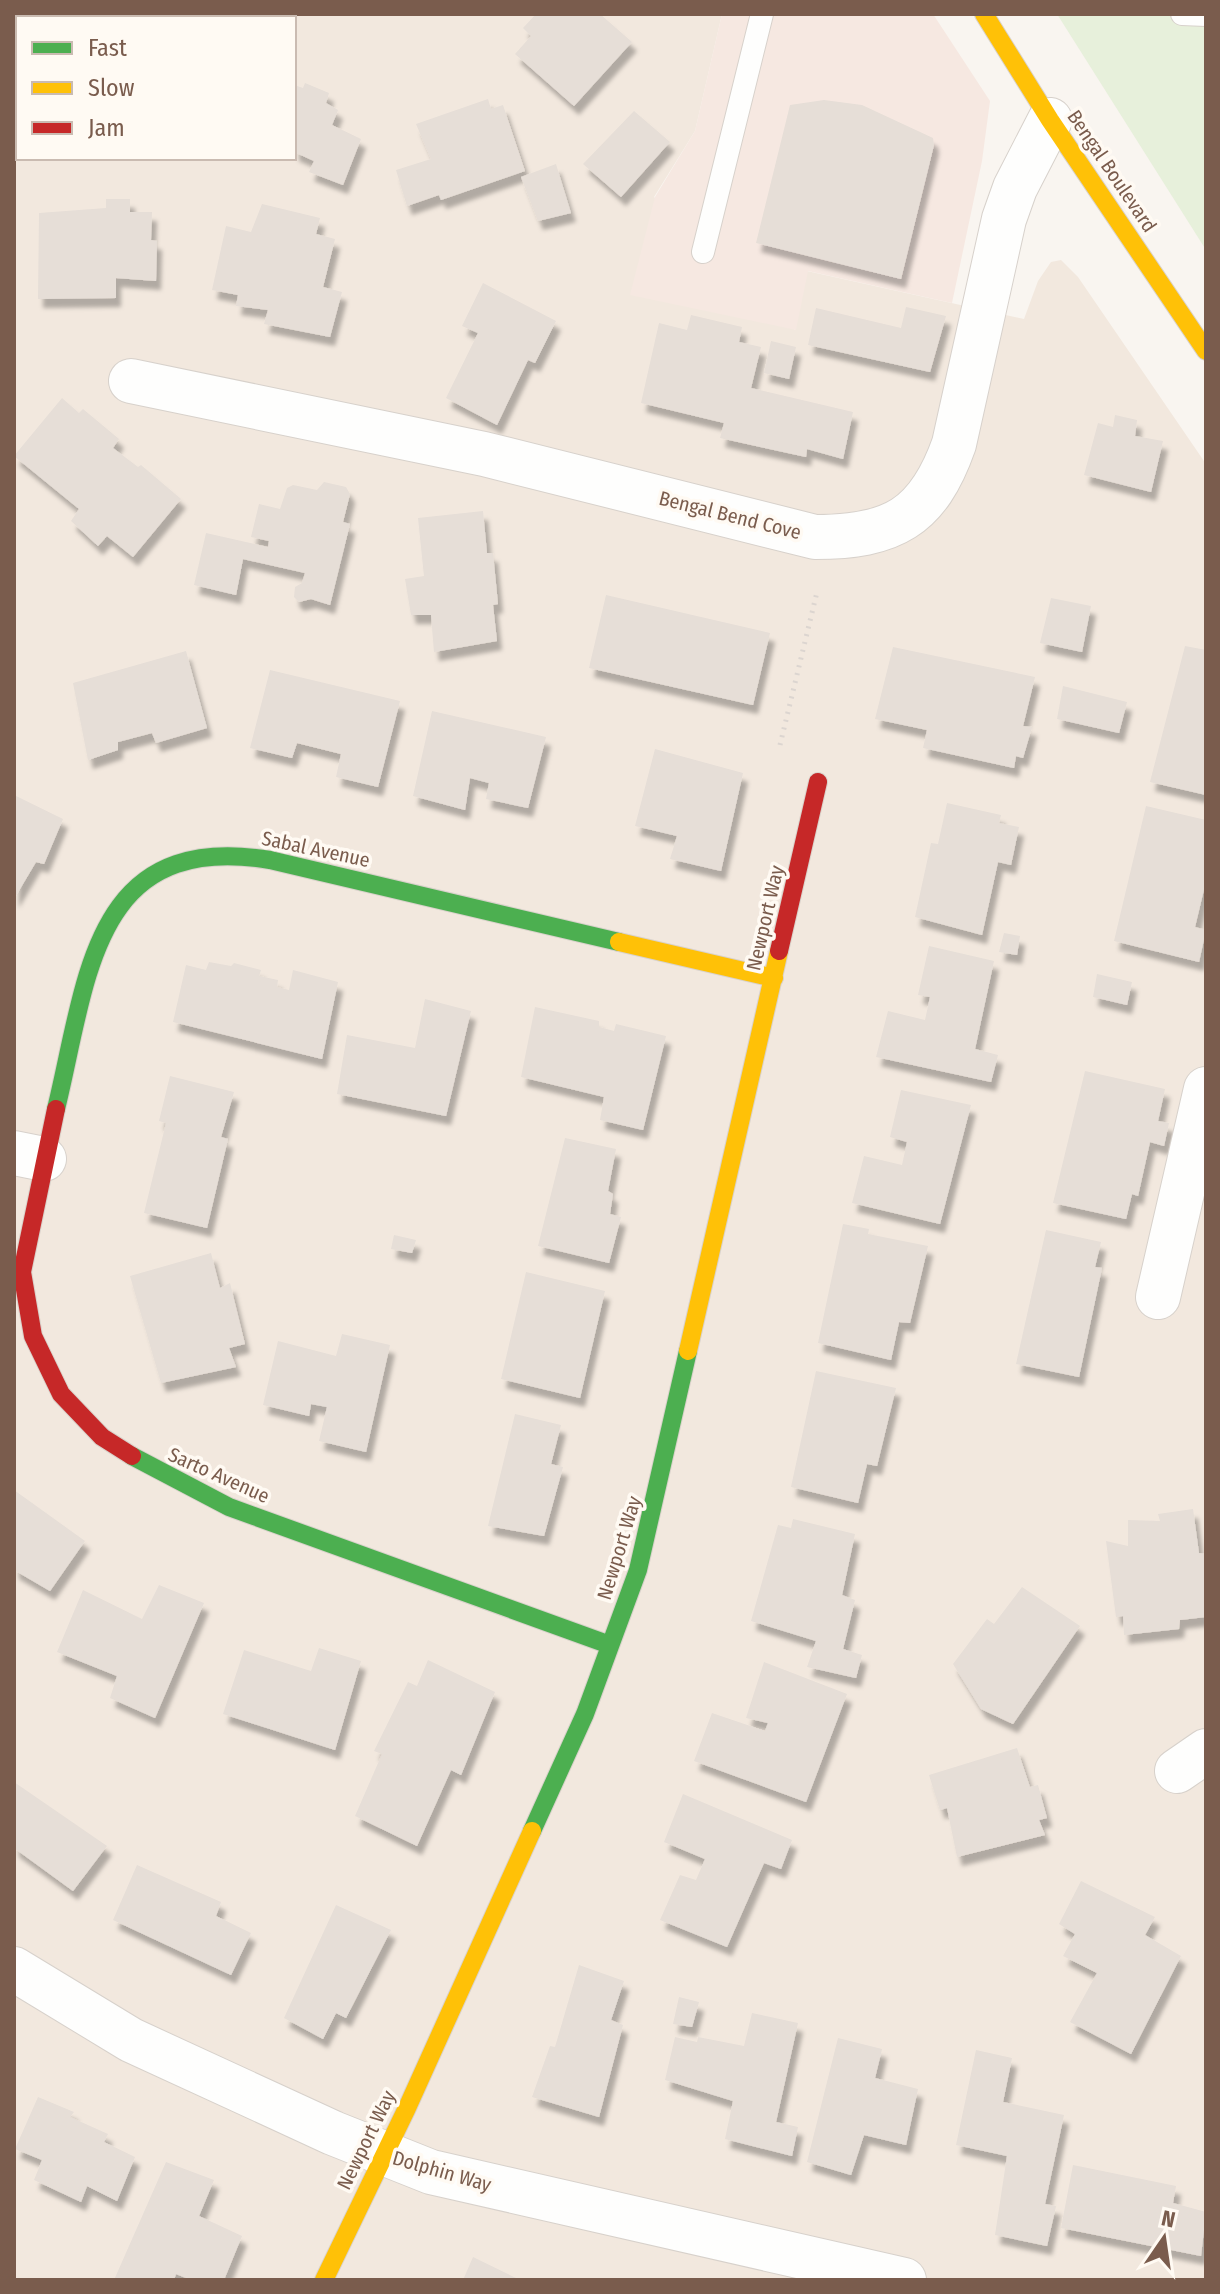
<svg xmlns="http://www.w3.org/2000/svg" width="1220" height="2294" font-family="'Fira Sans Condensed',sans-serif">
	<style>
		.residential { fill: #f2e8de; fill-rule: evenodd }
		.commercial { fill: #f6e8e1 }
		.green { fill: #e7f0db }
		.building { fill: #e6ded7; filter: url(#shadow) }
		.lines { fill: none; stroke-linecap: round; stroke-linejoin: round }
		.lane-casing { stroke: #d7d1cb; stroke-width: 24 }
		.street-casing { stroke: #d7d1cb; stroke-width: 46 }
		.fast-casing { stroke: #d9d2cb; stroke-width: 20 }
		.slow-casing { stroke: #d9d2cb; stroke-width: 20 }
		.jam-casing { stroke: #d9d2cb; stroke-width: 20 }
		.path { stroke: #dcd5d0; stroke-width: 5; stroke-dasharray: 2 6; stroke-linecap: butt }
		.lane { stroke: #fefefd; stroke-width: 22 }
		.street { stroke: #fefefd; stroke-width: 44 }
		.fast { stroke: #4caf50; stroke-width: 18 }
		.slow { stroke: #ffc107; stroke-width: 18 }
		.jam { stroke: #c62828; stroke-width: 18 }
		.labels { text-anchor: middle; dominant-baseline: central; stroke-width: 7; stroke-linejoin: round; paint-order: stroke }
		.street-label { font-size: 20px; fill: #7a5c4d; stroke: #fffaf3 }
	</style>
	<defs>
		<filter id="shadow"><feDropShadow dx="5" dy="9" stdDeviation="2" flood-color="#0004"/></filter>
	</defs>
	<rect width="100%" height="100%" fill="#f9f5f0"/>
	<path class="residential" d="M14 14H722L695 131 654 197 795 330 807 271 1024 319 1038 281 1051 262 1061 260 1078 277 1206 464V2280H14ZM18 18H294V158H18Z"/>
	<path class="commercial" d="M722 14H933L990 101 982 161 952 303 808 271 796 330 630 295 655 197 695 131Z"/>
	<path class="green" d="M1057 14H1206V250Z"/>
	<path class="building" d="M178 14H242L243 18H179Z
		M536 14H600L632 42 574 106 515 54 531 36 523 28Z
		M305 83 329 93 326 103 338 110 332 125 361 139 343 185 309 172 314 161 294 152V85L303 88Z
		M488 99 491 109 503 105 525 171 441 200 439 195 407 206 396 170 431 159 416 124Z
		M824 100 862 105 933 138 934 145 901 279 756 243 790 105Z
		M634 111 670 142 621 197 583 164Z
		M556 164 571 213 538 221 521 177Z
		M106 199H130V212H152L151 240 157 241 156 281 116 278V298L38 299 39 213 106 208Z
		M262 204 320 218 316 234 335 239 323 287 342 292 330 337 264 324 268 310 236 306 238 295 212 290 226 226 251 232Z
		M483 283 556 321 535 363 528 360 497 425 446 398 478 333 462 326Z
		M906 307 946 316 930 372 808 345 816 308 901 328Z
		M691 315 742 327 739 342 761 347 751 388 853 412 843 459 807 449 806 457 720 438 724 423 641 403 659 323 687 330Z
		M771 341 796 347 789 379 764 373Z
		M62 398 79 413 83 409 119 439 113 448 138 467 141 465 181 499 133 557 107 536 98 546 71 521 79 509 14 456Z
		M1115 415 1137 420 1135 436 1163 441 1151 492 1084 475 1098 423 1113 427Z
		M324 482 346 487 350 494 343 522 350 524 330 605 311 599 299 602 294 597 295 587 302 583 305 573 243 559 236 595 194 585 206 533 268 547 269 541 251 537 259 504 280 509 287 488 293 485 317 490Z
		M483 511 487 553H493L498 604 493 605 497 641 434 652 431 615H411L405 579 424 576 418 518Z
		M606 595 770 633 753 705 589 668Z
		M1051 598 1091 606 1082 652 1040 643Z
		M1185 646 1206 650V795L1150 782Z
		M893 647 1035 677 1023 726 1032 727 1023 758 1016 756 1014 768 923 748 927 730 875 719Z
		M186 651 207 728 156 743 152 733 118 742V750L88 760 73 683Z
		M270 670 400 701 378 787 336 777 341 754 297 743 292 758 250 748Z
		M1063 686 1127 702 1119 733 1057 719Z
		M432 711 546 737 528 808 486 799 489 783 470 778 465 810 413 796Z
		M655 749 743 773 721 871 670 859 677 836 635 826Z
		M14 795 63 819 44 864 36 862 14 899Z
		M947 803 1001 815 999 823 1019 827 1011 865 998 862 982 935 915 917 931 843 938 844Z
		M1146 806 1206 820V881L1195 927 1206 930 1199 962 1114 941Z
		M1004 933 1020 936 1017 955 999 952Z
		M929 946 994 961 975 1049 998 1055 991 1082 876 1057 888 1011 925 1020 930 997 918 995Z
		M209 962 231 966 234 963 261 970 259 976 278 980 277 987 289 990 293 970 338 982 322 1059 173 1022 186 965 206 970Z
		M1097 974 1132 982 1127 1005 1093 997Z
		M425 999 471 1011 446 1116 337 1094 347 1035 415 1048Z
		M535 1007 599 1021V1027L614 1031 616 1024 666 1036 643 1130 600 1120 604 1097 521 1077Z
		M1085 1071 1165 1089 1158 1121 1169 1123 1164 1146 1150 1142 1138 1196 1132 1194 1126 1219 1053 1203Z
		M170 1076 234 1092 221 1137 228 1139 207 1228 144 1213 166 1123 159 1121Z
		M901 1090 971 1105 940 1224 852 1203 864 1156 902 1165 907 1142 890 1137Z
		M565 1138 616 1149 608 1191 613 1194 610 1214 621 1217 609 1263 538 1246Z
		M843 1224 869 1229 868 1234 928 1246 910 1323 899 1322 891 1360 818 1343Z
		M1046 1230 1101 1242 1095 1267 1102 1268 1079 1377 1016 1364Z
		M394 1235 416 1240 412 1253 391 1249Z
		M211 1253 220 1288 230 1283 245 1344 229 1348 236 1367 161 1383 130 1276Z
		M526 1272 605 1291 580 1398 501 1379Z
		M342 1334 390 1345 366 1452 319 1441 327 1407 311 1404 309 1416 263 1405 278 1341 336 1356Z
		M816 1371 896 1388 877 1466 867 1464 858 1503 791 1487Z
		M515 1414 561 1425 551 1464 563 1467 544 1536 488 1526Z
		M14 1490 85 1541 50 1591 14 1570Z
		M1193 1509 1199 1553 1206 1554V1617L1180 1620 1179 1629 1124 1635 1123 1616 1116 1617 1106 1541 1128 1546V1520L1160 1521 1158 1514Z
		M793 1519 855 1534 842 1595 855 1600 843 1649 862 1655 856 1678 807 1667 816 1641 751 1621 778 1525 791 1528Z
		M159 1585 204 1603 155 1718 110 1698 117 1676 57 1652 83 1590 142 1619Z
		M1022 1587 1080 1626 1013 1724 981 1709 953 1664 987 1619 994 1624Z
		M319 1648 361 1661 335 1750 223 1714 244 1650 311 1671Z
		M428 1660 495 1692 461 1775 451 1770 417 1846 355 1816 382 1754 374 1751 408 1682 417 1686Z
		M764 1662 847 1694 806 1802 694 1761 712 1713 765 1731 768 1723 746 1718Z
		M1017 1748 1030 1787 1038 1785 1047 1818 1039 1820 1045 1835 957 1857 947 1808 940 1810 929 1775Z
		M14 1782 107 1846 73 1891 14 1848Z
		M683 1794 792 1840 781 1869 764 1863 727 1947 660 1920 680 1875 696 1880 705 1859 664 1842Z
		M137 1865 221 1902 216 1916 251 1933 231 1975 113 1920Z
		M1081 1881 1155 1917 1145 1935 1181 1956 1131 2054 1070 2022 1097 1973 1063 1956 1075 1934 1059 1924Z
		M336 1905 391 1930 346 2018 336 2013 323 2039 284 2018Z
		M579 1965 624 1981 611 2020 623 2025 599 2117 532 2097 550 2046 555 2047Z
		M679 1997 699 2002 692 2027 673 2024Z
		M752 2013 798 2023 776 2122 798 2127 792 2156 725 2139 733 2101 665 2080 675 2037 697 2042 698 2037 744 2046Z
		M838 2038 882 2049 875 2078 918 2089 906 2145 864 2135 851 2175 807 2162Z
		M976 2050 1012 2058 1003 2102 1064 2115 1045 2204 1056 2206 1047 2246 995 2235 1007 2156 956 2145Z
		M38 2097 74 2112 70 2117 108 2134 104 2142 135 2157 117 2201 87 2186 81 2202 34 2180 42 2160 15 2149Z
		M166 2162 214 2180 199 2216 242 2236 224 2280H191L176 2274 174 2280H114Z
		M1073 2165 1176 2186 1173 2203 1206 2212 1201 2256 1061 2228Z
		M473 2257 520 2280H463Z"/>
	<g class="lines">
		<g class="lane-casing">
			<path id="lane" d="M1182 14 1206 15
				M703 252 762 14"/>
		</g>
		<g class="street-casing">
			<path id="street" d="M131 381 484 454 815 537C892 537 928 518 954 444L1004 219 1015 188 1050 120
				M14 1153 44 1159
				M1158 1297 1206 1089
				M1177 1771 1206 1751
				M14 1969 131 2040 333 2133 431 2172 904 2280"/>
		</g>
		<g class="fast-casing">
			<path id="fast" d="M56 1109C88 978 92 831 270 860L619 942
				M132 1456 229 1507 610 1645
				M532 1831 585 1714 638 1570 688 1351"/>
		</g>
		<g class="slow-casing">
			<path id="slow" d="M984 14 1050 120 1206 351
				M619 942 774 978
				M688 1351 779 951
				M324 2280 407 2108 532 1831"/>
		</g>
		<g class="jam-casing">
			<path id="jam" d="M779 951 818 782
				M56 1109 22 1272 33 1336 61 1394 102 1437 132 1456"/>
		</g>
		<path class="path" d="M780 745 817 592"/>
		<use href="#lane" class="lane"/>
		<use href="#street" class="street"/>
		<use href="#fast" class="fast"/>
		<use href="#slow" class="slow"/>
		<use href="#jam" class="jam"/>
	</g>
	<g class="labels">
		<g class="street-label">
			<text transform="translate(1112 171) rotate(56)">Bengal Boulevard</text>
			<text transform="translate(730 515) rotate(14)">Bengal Bend Cove</text>
			<text transform="translate(316 849) rotate(12)">Sabal Avenue</text>
			<text transform="translate(765 918) rotate(-77)">Newport Way</text>
			<text transform="translate(219 1475) rotate(24)">Sarto Avenue</text>
			<text transform="translate(619 1548) rotate(-73)">Newport Way</text>
			<text transform="translate(366 2140) rotate(-64)">Newport Way</text>
			<text transform="translate(442 2171) rotate(16)">Dolphin Way</text>
		</g>
	</g>
	<rect width="1220" height="2294" fill="none" stroke="#7a5c4d" stroke-width="32"/>
	<rect x="16" y="16" width="280" height="144" fill="#fffaf3" stroke="#cabbb1" stroke-width="2"/>
	<rect x="32" y="42" width="40" height="12" fill="#4caf50" stroke="#cabbb1" stroke-width="2"/>
	<text x="88" y="56" font-size="24" fill="#7a5c4d">Fast</text>
	<rect x="32" y="82" width="40" height="12" fill="#ffc107" stroke="#cabbb1" stroke-width="2"/>
	<text x="88" y="96" font-size="24" fill="#7a5c4d">Slow</text>
	<rect x="32" y="122" width="40" height="12" fill="#c62828" stroke="#cabbb1" stroke-width="2"/>
	<text x="88" y="136" font-size="24" fill="#7a5c4d">Jam</text>
	<g transform="translate(1164 2238) rotate(13)" stroke="#fffaf3" stroke-width="6" paint-order="stroke">
	<path d="M0-6L14 30L0 20L-14 30Z" fill="#7a5c4d"/>
	<text y="-12" font-size="22" font-weight="bold" text-anchor="middle" fill="#7a5c4d">N</text>
	</g>
</svg>
